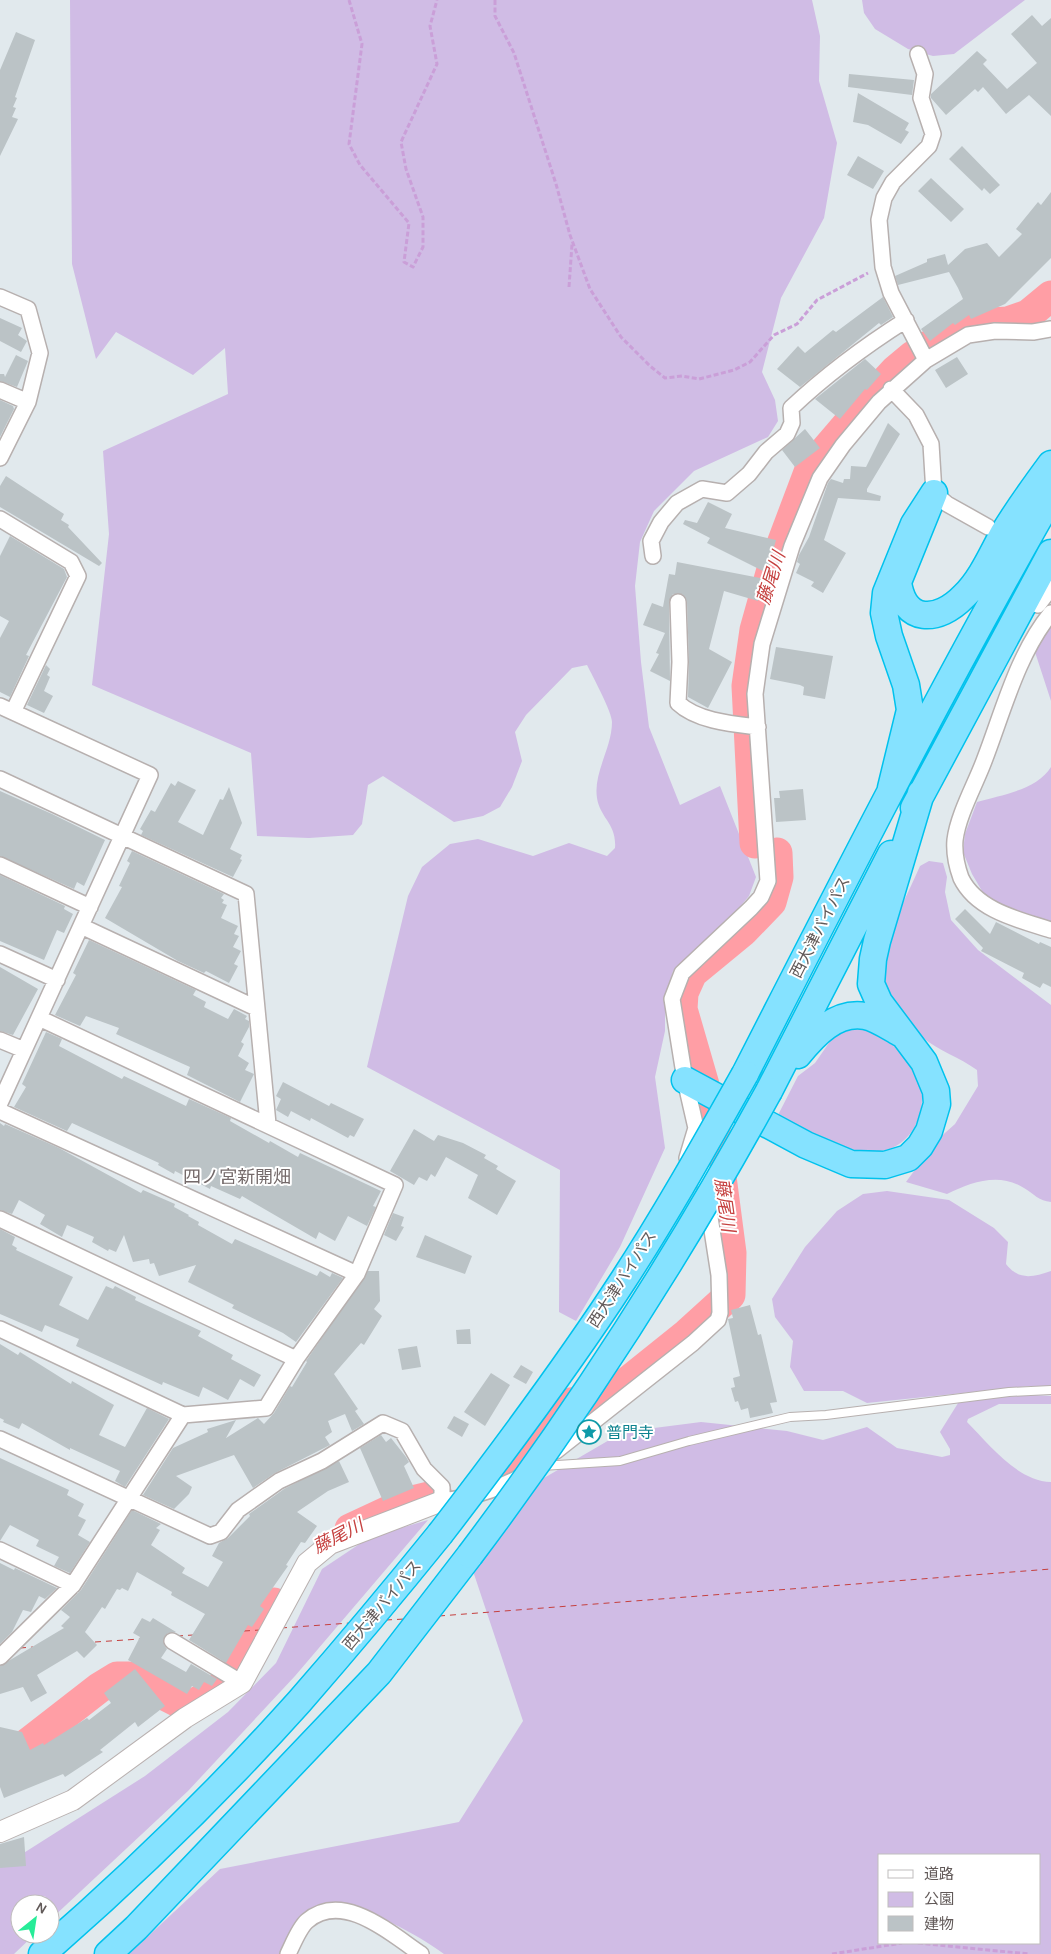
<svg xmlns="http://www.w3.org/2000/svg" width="1051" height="1954" font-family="Karla,'Noto Sans JP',sans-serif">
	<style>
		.green { fill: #d0bce5; fill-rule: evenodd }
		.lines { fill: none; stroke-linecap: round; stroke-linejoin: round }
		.river { stroke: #ff9ea5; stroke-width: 31 }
		.ferry { stroke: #c5403f; stroke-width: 1; stroke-dasharray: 6 5; stroke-linecap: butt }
		.building { fill: #bbc3c6 }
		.lane-casing { stroke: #b7b0af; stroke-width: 10 }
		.street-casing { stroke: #b7b0af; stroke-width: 18 }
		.secondary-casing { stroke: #b9b1b0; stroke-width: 22 }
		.highway-casing { stroke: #00c2ed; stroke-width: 29 }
		.path { stroke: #ca9fd8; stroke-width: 3; stroke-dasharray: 5 2.5; stroke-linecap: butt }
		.lane { stroke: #fff; stroke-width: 8 }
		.street { stroke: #fff; stroke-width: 15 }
		.secondary { stroke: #fff; stroke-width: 20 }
		.highway { stroke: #85e2ff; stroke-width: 26 }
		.highway-bridge-casing { stroke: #00c2ed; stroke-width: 29; stroke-linecap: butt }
		.highway-bridge { stroke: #85e2ff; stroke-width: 26 }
		.labels { text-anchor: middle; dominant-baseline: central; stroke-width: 4; stroke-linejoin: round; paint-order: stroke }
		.street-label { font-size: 16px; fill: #625a59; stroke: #fff }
		.culture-label { font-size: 16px; fill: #0d838f; stroke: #fff; text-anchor: start }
		.water-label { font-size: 18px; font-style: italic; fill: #c5403f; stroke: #fff }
		.neighbourhood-label { font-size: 18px; fill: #746a6a; stroke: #fff }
	</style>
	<rect width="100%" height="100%" fill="#e1e9ed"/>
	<path class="green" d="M70 0H812L820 36 819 81 837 143 824 218 781 298 762 372 775 400 778 421 768 437 694 471 654 511 640 542 635 586 641 662 649 727 680 805 720 786 756 877 749 896 729 920 673 971 665 999V1031L655 1077 665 1148 620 1247 576 1321 559 1312 560 1170 367 1067 408 896 422 867 450 844 478 839 533 856 569 843 607 856 615 848C617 824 600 818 597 798 593 773 612 748 612 722 612 712 593 677 587 665L572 668 526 715 515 732 522 761 512 787 500 807 483 816 454 822 383 776 368 785 362 824 353 835 309 838 257 836 251 753 92 685 109 534 103 451 228 394 225 348 193 375 116 332 96 359 72 264Z
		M862 0H1025L954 54 933 56 908 49 875 29 864 13Z
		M1051 624V701L1035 652Z
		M1051 767V930L1007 910 985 896 972 874 963 852 965 834 977 802C1001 795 1037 790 1051 767Z
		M929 861 943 863 947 877 945 892 951 920 978 950 1051 1005V1202C1039 1201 1034 1194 1024 1188 999 1172 971 1182 947 1194L906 1182 936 1141 955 1124 978 1086 977 1070C959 1057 939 1051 922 1037 855 982 893 928 920 866Z
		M868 1024C876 1028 888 1032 894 1038 906 1050 922 1078 922 1096 923 1121 907 1148 880 1151 844 1155 807 1134 778 1115L798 1076 815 1063 840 1027Z
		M887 1191 949 1200 994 1228 1008 1242 1006 1264C1019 1281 1033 1277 1051 1271V1389L1030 1386 867 1403 843 1391H804L790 1367 793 1341 775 1317 772 1299 805 1247 837 1211 863 1194Z
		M1031 1395 1051 1396V1404H999L968 1419 967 1422C989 1444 1017 1481 1051 1482V1954H444C415 1933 371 1909 336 1906 327 1906 317 1908 309 1909L292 1928 279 1954H129L220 1869 459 1822 523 1721 473 1571 544 1478 623 1432 701 1422 787 1431 823 1440 867 1427 897 1448 942 1457 950 1455V1449L940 1432 960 1400ZM880 1855H1040V1943H880Z
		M428 1520 295 1676 188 1791 50 1920V1904H20V1934H35L14 1954H0V1868L145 1776 228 1712 276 1663 322 1569 370 1537Z"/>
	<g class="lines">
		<path class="river" d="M925 348 954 331 974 324 1008 322 1028 315 1051 296
			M755 843 747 686 755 630 771 573 811 467 871 397 895 371 913 356
			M492 1475 520 1459 549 1421 571 1403 606 1399 687 1334 730 1295 731 1253 713 1116 682 1009 683 993 692 973 743 931 771 902 778 877 777 853
			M350 1529 408 1502 437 1495
			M239 1664 274 1603
			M0 1765 99 1688 117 1677H129L188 1707 217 1691 223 1685"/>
		<path class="ferry" d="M439 1616 1051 1569
			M386 1620 405 1619
			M281 1628 350 1623
			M244 1631 260 1630
			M177 1636 193 1635
			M95 1642 140 1639
			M20 1648 33 1647"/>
	</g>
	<path class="building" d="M1032 15 1042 26 1051 18V116L1029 95 1006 114 983 87 978 92 975 89 946 115 931 98V94L977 51 987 60 983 64 1007 89 1037 63 1011 34Z
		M16 32 35 40 15 97 17 98 13 107 16 108 12 117 18 119 0 156V70Z
		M849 74 914 80 912 95 848 87Z
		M858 93 909 123 905 130 909 132 901 144 868 125 853 122Z
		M962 146 1000 185 990 194 984 188 982 191 949 159Z
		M858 156 884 171 873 189 847 175Z
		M931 178 964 209 951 222 918 191Z
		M1051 192V258L1005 304 971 319 969 315 955 325 953 323 930 341 921 329 963 299 958 288 949 272 898 285 895 276 927 262V259L945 254 948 265 965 249 987 243 999 257 1022 234 1016 229 1038 202 1041 205Z
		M883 297 893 317 881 325 879 323 800 387 777 369 798 346 805 353 833 330 836 332Z
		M0 318 22 328 18 335 27 341 21 352 0 341Z
		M16 355 28 361 17 387 0 381V374H4L5 377Z
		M957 357 968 374 946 388 935 370Z
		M865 359 881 374 867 390 865 389 840 419 815 399Z
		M0 400 13 406 14 409 0 437Z
		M888 423 900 434 867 489V492L881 496 880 501 838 498 824 540 846 553 823 593 811 586 814 582 796 573 800 564 797 562 799 555 809 537 828 483 831 479 843 483 844 479H850L851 466 866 467Z
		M805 429 820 448 795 467 782 450Z
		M6 476 64 514 61 520 69 525 68 527 102 563 99 566 0 507V486Z
		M708 502 732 514 725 528 776 540 767 573 707 543 710 538 683 524 685 520 697 523Z
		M10 536 64 569 67 577 26 655 29 656 10 697 0 692V638L9 621 0 616V556Z
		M677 562 765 579 758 601 724 591 709 649 732 662 708 708 688 697 689 662 687 602 682 594H673L669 602 670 681 650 671 659 654 656 653 665 633 643 625 652 603 663 607 669 574 675 575Z
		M776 647 833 656 825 699 803 695 804 687 800 685 770 679Z
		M46 665 50 669 47 675 50 677 44 691 53 696 44 713 27 705Z
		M178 781 196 790 178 822 203 835 220 799 223 800 229 787 242 823 230 849 242 855 240 859 242 860 233 877 141 835 143 831 140 829 151 810 155 812 171 783 175 786Z
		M803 789 806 820 776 822 774 798H780L779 791Z
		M0 791 52 814 105 840 84 886 77 882 74 889 0 856Z
		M132 851 224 894 221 898 224 900 222 903 227 905 221 918 238 926 234 934 239 936 233 947 241 951 234 964 238 966 229 983 206 971 204 973 178 961 105 918 122 887 119 886 130 863 127 861Z
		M0 875 65 906 64 909 73 914 64 933 57 930 44 960 0 941Z
		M965 909 990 934 996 922 1039 944 1040 942 1051 947V987L1043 983 1040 988 1022 978 1024 973 981 951 983 948 955 919Z
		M89 940 196 990 193 995 206 1002 204 1007 228 1019 234 1009 247 1016 245 1019 249 1021V1027L241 1042 244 1044 238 1056 249 1063 245 1070 254 1074 240 1102 187 1075 190 1067 116 1034 119 1028 86 1016 80 1026 55 1015 76 975 73 973Z
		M0 967 38 989 13 1035 0 1031Z
		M46 1032 62 1039 59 1046 122 1079 124 1076 186 1106 189 1099 231 1118 230 1121 269 1143 270 1141 298 1157 300 1153 381 1191 373 1206 376 1207 367 1226 348 1216 335 1241 319 1232 316 1239 242 1196 240 1199 211 1186 210 1189 175 1171 174 1174 158 1165 159 1163 72 1123 67 1131 14 1107 26 1087 22 1084Z
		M283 1082 329 1106 331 1103 364 1119 354 1137 350 1135 348 1138 311 1118 310 1121 291 1111 288 1117 276 1110 281 1099 276 1096Z
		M0 1123 4 1126 5 1124 59 1148 141 1193 143 1190 175 1204 174 1207 189 1215 188 1216 199 1222 198 1225 232 1244 235 1239 317 1276 320 1271 330 1277 332 1273 343 1278 296 1342 283 1333 232 1308 234 1305 188 1282 196 1265 159 1276 154 1263 150 1264 149 1259 133 1262 124 1235 116 1252 109 1249 108 1251 92 1242 94 1237 67 1225 62 1237 40 1224 45 1215 19 1200 12 1214 0 1210Z
		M414 1129 434 1141 438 1135 463 1143 486 1155 484 1158 498 1166 496 1169 516 1181 497 1215 468 1198 478 1175 446 1157 435 1177 431 1174 427 1181 419 1177 414 1185 390 1171Z
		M393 1213 404 1217 401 1226 404 1227 396 1241 384 1235Z
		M0 1229 15 1237 12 1245 17 1248 16 1250 73 1277 59 1305 88 1320 106 1286 113 1289 115 1286 136 1297 135 1300 201 1331 198 1336 233 1355 231 1359 261 1375 254 1387 240 1379 228 1400 203 1387 199 1397 163 1382 162 1385 76 1346 79 1339 45 1325 42 1332 0 1314Z
		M425 1235 472 1256 465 1274 416 1257Z
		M368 1271H379L380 1301 374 1309 382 1316 364 1345 361 1343 334 1374 358 1409 355 1411 364 1424 352 1431 345 1414 328 1421 332 1432 325 1437 330 1445 275 1473 253 1488 234 1455 176 1476 192 1487 189 1494 174 1509 143 1495 173 1448 208 1432 207 1429 236 1420 226 1438 258 1418 264 1424 274 1413 290 1386 292 1387 307 1362 306 1361Z
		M750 1305 758 1335 761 1334 777 1402 770 1403 773 1413 750 1418 748 1408 741 1410 738 1401 735 1402 731 1388 735 1387 733 1378 740 1376 728 1319 733 1318 731 1310Z
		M470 1329 471 1344H457L456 1330Z
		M0 1344 18 1355 20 1352 71 1384 72 1381 114 1405 99 1435 125 1447 147 1408 169 1419 125 1487 115 1481 120 1471 70 1448V1450L22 1423 19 1429 3 1422 4 1420 0 1418Z
		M417 1346 421 1367 402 1370 398 1349Z
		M521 1365 533 1372 526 1384 513 1377Z
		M491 1373 510 1385 485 1426 464 1412Z
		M454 1416 469 1424 462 1437 447 1428Z
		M381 1435 386 1442 391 1438 406 1457 409 1462 404 1466 414 1488 383 1501 360 1448Z
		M0 1458 69 1490 67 1495 84 1504 78 1516 86 1520 78 1535 90 1542 70 1573 54 1566 59 1557 36 1546 39 1540 10 1525 0 1541Z
		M339 1461 349 1482 328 1491 297 1512 317 1526 305 1543 301 1542 286 1565 288 1566 260 1606 264 1609 252 1627 248 1625 226 1663 189 1640 205 1614 171 1595 172 1592 137 1572 128 1591 122 1588 120 1590 117 1589 105 1609 102 1607 85 1632 97 1645 84 1658 77 1651 37 1675 47 1693 31 1702 23 1687 0 1694V1666L64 1628 61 1626 70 1617 61 1610 81 1590 132 1510 161 1524 156 1528 160 1530 151 1545 185 1568 182 1573 208 1587 223 1562 212 1556 219 1543 228 1538 250 1516 249 1514 284 1489Z
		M0 1563 14 1570 15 1568 57 1588 45 1599 39 1596 31 1612 23 1610 12 1632 0 1644Z
		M142 1618 150 1622 153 1618 176 1632 168 1633 164 1637V1645L167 1649 161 1658 186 1672 191 1664 217 1679 212 1686 204 1682 199 1690 192 1686 187 1694 128 1660 140 1637 133 1633Z
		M135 1669 165 1706 138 1727 135 1722 100 1750 103 1752 65 1777 63 1774 4 1798 0 1787V1727L22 1732 30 1750 43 1743 44 1745 87 1718 89 1720 111 1703 104 1693Z
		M24 1837 26 1866 0 1868V1844Z"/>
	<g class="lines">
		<g class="lane-casing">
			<path id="lane" d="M542 1466 620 1461 689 1441 790 1417 826 1415 1009 1392 1051 1390"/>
		</g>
		<g class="street-casing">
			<path id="street" d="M918 54 925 74 921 98 933 134 929 146 893 182 884 198 879 220 883 267 891 293 926 360
				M0 297 28 309 40 353 28 402 0 458
				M891 389 916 415 931 444 934 493 947 504 988 527
				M0 390 28 402
				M0 519 71 562 78 576 13 712
				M653 556 651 541 661 522 677 503 702 489 727 493 749 474 766 452 787 434 792 423 791 408C827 374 865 346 906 320
				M1024 601 1038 605 1051 588
				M678 602 680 662 678 703C697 721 732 724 758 727
				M1051 613C1017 655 1003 712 984 761 975 785 958 815 955 840 954 852 957 867 961 878 977 911 1020 920 1051 930
				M0 706 150 775 0 1103
				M0 779 246 894 268 1124
				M0 865 90 907
				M81 926 256 1008
				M0 954 57 980
				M0 1040 24 1050
				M0 1111 357 1274
				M687 1158 696 1128 685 1080 672 999 682 973 751 908 761 897 768 881 755 694 762 644 792 546 820 478 843 445 879 402 926 360 968 335 995 331 1033 332 1051 329
				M0 1219 296 1359
				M0 1329 183 1415
				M0 1439 210 1536 221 1532 238 1510 279 1481 322 1461 383 1423 402 1431 424 1469 442 1487V1501C472 1498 496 1490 522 1476
				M556 1451 693 1343 718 1320 720 1313 719 1275 700 1153
				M0 1550 73 1585
				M172 1641 242 1683
				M0 1657 73 1585 183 1415 266 1408 296 1359 357 1274 395 1185 39 1018
				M288 1954C293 1944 299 1928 307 1921 343 1890 391 1934 421 1954"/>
		</g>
		<g class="secondary-casing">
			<path id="secondary" d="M0 1832 73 1800 185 1718 242 1683 307 1563 330 1544 442 1501"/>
		</g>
		<g class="highway-casing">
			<path id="highway" d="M891 788 910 710 906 685 889 636 884 613 886 593 914 524 934 493 898 582C904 624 938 623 964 596 981 580 992 554 1003 534 1018 509 1034 487 1051 464
				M914 808 1051 553
				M798 1055C814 1035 836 1011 865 1016 876 1018 889 1027 900 1033
				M745 1074C844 880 943 686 1051 497
				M685 1080 806 1145 851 1164 885 1165 908 1158 920 1146 929 1131 937 1104 936 1091 924 1062 879 1002 871 984 873 959 877 941 921 793
				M769 1091 891 854
				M42 1954C132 1876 219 1791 299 1702 347 1647 394 1591 440 1534
				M108 1954 136 1928 379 1673 470 1555"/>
		</g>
		<path class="path" d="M349 0 362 44 349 144 360 165 409 223 404 262 413 267 423 247V217L406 169 401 142 437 64 430 26 437 0
			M495 0V16L514 53 556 184 570 235 590 289 621 337 650 366 665 378 682 376 699 379 734 370 750 362 774 335 797 324 817 300 868 273
			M569 287 572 244
			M918 1943 1029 1954
			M832 1954 902 1943"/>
		<use href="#lane" class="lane"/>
		<use href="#street" class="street"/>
		<use href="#secondary" class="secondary"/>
		<use href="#highway" class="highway"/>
		<g class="highway-bridge-casing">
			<path id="highway-bridge" d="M440 1534C504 1451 567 1367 624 1279 667 1213 706 1143 745 1074
				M470 1555C581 1408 680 1253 769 1091"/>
		</g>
		<use href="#highway-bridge" class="highway-bridge"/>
	</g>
	<defs>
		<g id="sight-ring" transform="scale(1.25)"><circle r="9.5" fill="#fff" stroke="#0f9aa8" stroke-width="1.5"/><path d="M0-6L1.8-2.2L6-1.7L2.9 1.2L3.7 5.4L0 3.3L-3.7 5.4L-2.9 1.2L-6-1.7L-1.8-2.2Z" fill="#0f9aa8"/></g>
	</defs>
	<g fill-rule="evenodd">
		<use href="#sight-ring" x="589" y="1432"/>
	</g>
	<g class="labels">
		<g class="street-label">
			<text transform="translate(820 927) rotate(-63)">西大津バイパス</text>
			<text transform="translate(622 1279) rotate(-57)">西大津バイパス</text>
			<text transform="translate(382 1605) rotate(-50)">西大津バイパス</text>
		</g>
		<g class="culture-label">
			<text x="606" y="1432">普門寺</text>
		</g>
		<g class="water-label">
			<text transform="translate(771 578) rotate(-72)">藤尾川</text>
			<text transform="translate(725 1205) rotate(82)">藤尾川</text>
			<text transform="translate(338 1536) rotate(-27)">藤尾川</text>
		</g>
		<g class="neighbourhood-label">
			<text x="237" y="1177">四ノ宮新開畑</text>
		</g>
	</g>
	<rect x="878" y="1854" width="162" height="90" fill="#ffffff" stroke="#c0bdbd"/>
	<rect x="888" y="1870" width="25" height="8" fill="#ffffff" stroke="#c0bdbd"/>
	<text x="924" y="1879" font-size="15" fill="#625a59">道路</text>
	<rect x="888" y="1892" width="25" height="15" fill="#d0bce5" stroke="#c0bdbd"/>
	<text x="924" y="1904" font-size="15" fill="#625a59">公園</text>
	<rect x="888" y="1916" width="25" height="15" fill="#bbc3c6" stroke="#c0bdbd"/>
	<text x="924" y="1929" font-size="15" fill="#625a59">建物</text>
	<g transform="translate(35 1919) rotate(30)"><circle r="24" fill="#ffffff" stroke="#c0bdbd"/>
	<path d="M0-4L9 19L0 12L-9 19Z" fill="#27ec98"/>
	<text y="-8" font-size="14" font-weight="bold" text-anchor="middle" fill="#625a59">N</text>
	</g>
</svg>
